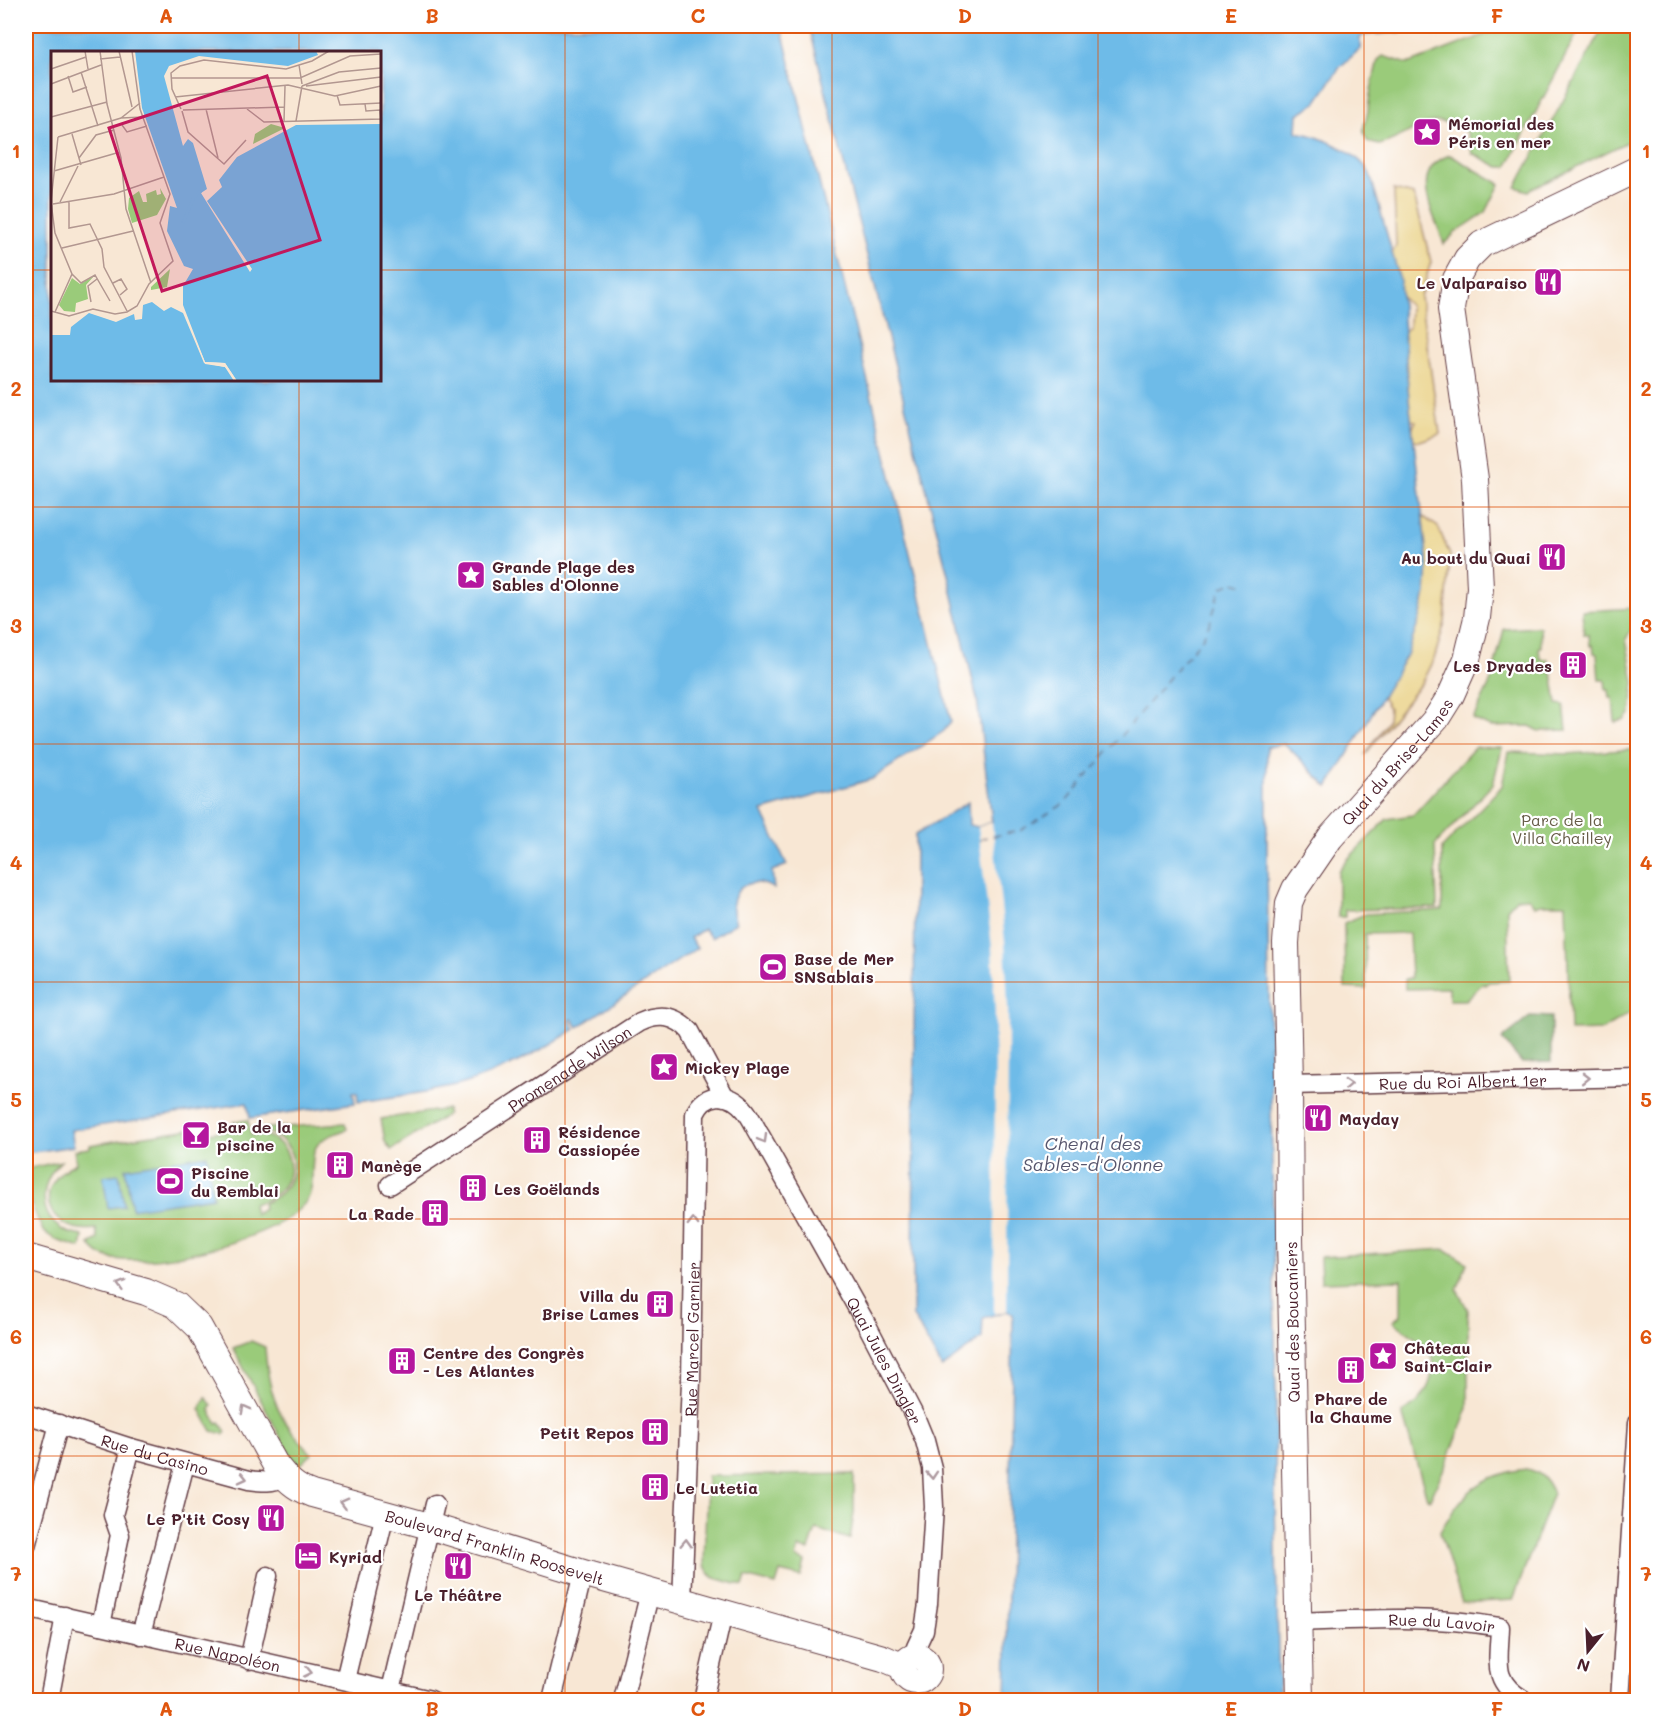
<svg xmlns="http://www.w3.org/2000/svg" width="1663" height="1726" font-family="Mali,sans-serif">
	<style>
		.green { fill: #9acb7a; stroke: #727552; stroke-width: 1.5 }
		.forest { fill: #7baf6a; stroke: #62674a; stroke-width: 1.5 }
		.sand { fill: #eeda9e; stroke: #9c7c64; stroke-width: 1.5 }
		.water { fill: #6ebbe8; stroke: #5c6d8a; stroke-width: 1.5; fill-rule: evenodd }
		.pier { fill: #f8e7d4 }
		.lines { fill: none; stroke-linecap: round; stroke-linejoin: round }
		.ferry { stroke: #57566d; stroke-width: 1.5; stroke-dasharray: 8 6; stroke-linecap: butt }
		.street-casing { stroke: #643d44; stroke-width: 21 }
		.secondary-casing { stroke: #643d44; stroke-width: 28 }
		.street { stroke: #fff; stroke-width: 18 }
		.secondary { stroke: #fff; stroke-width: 26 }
		.oneway { stroke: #ae9aa0 }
		.grid { fill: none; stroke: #e0560e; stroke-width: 1.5; stroke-opacity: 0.55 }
		.labels { text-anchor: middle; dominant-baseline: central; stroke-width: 4.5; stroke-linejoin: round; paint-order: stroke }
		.poi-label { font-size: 16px; font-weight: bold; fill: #4a1f2b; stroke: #fff; text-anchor: start }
		.street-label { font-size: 16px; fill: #4a1f2b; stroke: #fff }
		.park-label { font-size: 16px; fill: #665b47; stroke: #fff }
		.water-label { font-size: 18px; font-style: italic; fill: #57566d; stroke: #fff }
		.inset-river { fill: none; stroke: #6ebbe8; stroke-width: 3 }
		.inset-road { fill: none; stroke: #b29790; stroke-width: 1.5 }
		.view { fill: #c2185b; fill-opacity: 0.15; stroke: #c2185b; stroke-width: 3 }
		.inset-edge { fill: none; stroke: #4a1f2b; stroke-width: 3 }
		.neatline { fill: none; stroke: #e0560e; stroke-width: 2 }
		.grid-label { font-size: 20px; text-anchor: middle; font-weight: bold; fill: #e0560e }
	</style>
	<rect width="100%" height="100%" fill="#fff"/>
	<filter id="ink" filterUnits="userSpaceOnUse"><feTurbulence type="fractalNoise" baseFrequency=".0167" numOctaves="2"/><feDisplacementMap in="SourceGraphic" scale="12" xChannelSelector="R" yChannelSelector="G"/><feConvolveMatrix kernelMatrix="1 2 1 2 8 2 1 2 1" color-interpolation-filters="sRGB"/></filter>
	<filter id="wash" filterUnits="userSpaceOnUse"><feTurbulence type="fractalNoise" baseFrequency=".008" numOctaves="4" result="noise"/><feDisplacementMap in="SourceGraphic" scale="24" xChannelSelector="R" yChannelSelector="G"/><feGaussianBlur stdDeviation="1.35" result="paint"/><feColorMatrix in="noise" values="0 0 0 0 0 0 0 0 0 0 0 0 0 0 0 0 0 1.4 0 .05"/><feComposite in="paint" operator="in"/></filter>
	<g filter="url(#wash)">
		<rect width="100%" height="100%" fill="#f8e7d4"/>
		<path class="green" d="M1508 26 1511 30 1518 26H1581L1507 167H1499L1472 153 1467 132C1430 106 1413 136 1379 145L1368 142C1359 128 1366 124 1368 111 1369 93 1374 77 1378 60L1383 56 1408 64Z
			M1604 26H1637V137L1528 191 1516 187Z
			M1450 155 1500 184 1486 212 1456 232 1444 244C1434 213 1407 170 1450 155Z
			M1637 608V619L1626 639 1634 682 1631 713 1625 720 1615 722 1613 698H1610L1609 690H1606L1605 680H1599L1597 654 1594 653 1593 645 1590 646 1589 635H1584L1582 611Z
			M1540 627 1541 647 1539 648 1540 659H1548V671L1552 672 1557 704 1564 705 1567 730 1539 731 1530 726 1490 727 1473 719 1491 681 1504 629Z
			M1475 747 1502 748 1493 784 1435 845 1437 908 1345 910V917H1338V871L1344 863 1387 819 1413 815Z
			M1637 749V1008L1603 1030 1570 1031 1566 904H1540L1535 906 1529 898H1517L1507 909 1509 981 1489 982 1485 985 1483 983 1466 1000H1449V988L1405 989V979L1411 978 1409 933 1365 934 1366 989 1345 988 1344 923 1365 914 1442 910V848L1502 786 1509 752 1568 754Z
			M447 1109V1115L391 1150 385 1142 381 1119Z
			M248 1120 251 1135C294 1129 310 1191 253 1204L255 1214 264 1209 263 1203C307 1188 301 1132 256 1131V1129L345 1123 347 1129C339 1133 325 1136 319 1143 307 1155 317 1185 307 1200 305 1204 301 1207 298 1210 268 1240 143 1272 103 1256 97 1253 93 1249 89 1244L98 1239 96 1229C45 1235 30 1185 76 1163L74 1150 90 1148V1145L202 1127 204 1134 234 1129 233 1122Z
			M61 1161C40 1182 36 1215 65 1231 70 1234 77 1235 83 1236L81 1248 56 1240 43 1231 26 1192V1169Z
			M1445 1249 1467 1263 1457 1290 1468 1310V1408L1450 1455 1430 1499 1427 1498 1402 1413C1407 1409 1414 1406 1418 1402 1430 1389 1439 1363 1427 1348 1418 1338 1403 1330 1393 1321L1401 1315V1280L1321 1282 1320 1257Z
			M251 1341 265 1347C268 1393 278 1421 312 1454L300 1465 292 1459 233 1348Z
			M206 1397 212 1406 210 1410 217 1423 220 1422 226 1432 224 1434 212 1431 200 1409Z
			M1526 1469C1542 1472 1546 1479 1553 1493L1513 1600 1462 1603 1440 1532C1462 1493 1480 1475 1526 1469Z
			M854 1474V1513L850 1539 816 1529 809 1550 799 1548 796 1558 805 1562 801 1577 780 1572 776 1585 746 1577 743 1586 712 1577 704 1565 707 1476Z"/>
		<path class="forest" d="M1531 1016 1551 1017V1062L1522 1063 1502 1039Z"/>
		<path class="sand" d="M1394 190 1414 195 1431 262 1420 297 1440 434 1420 441 1407 439 1416 421 1396 418 1413 510 1438 527 1450 555 1445 622 1435 656 1422 682 1365 755 1388 721 1389 708 1382 696 1328 787 1310 770 1388 344 1409 327 1410 306 1386 282 1387 263 1396 246Z"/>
		<path class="water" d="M26 26H781L951 721 944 731 872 779 762 811 787 865 772 871 774 889C747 871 724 894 736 923L711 938 704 929 690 938 697 948 578 1027 572 1019 570 1021 575 1029C538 1053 498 1075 455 1086 423 1094 390 1097 358 1102L357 1092H353L355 1103 250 1118 247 1103 71 1130 74 1146 26 1153ZM380 52V380H52V52Z
			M809 26H1411L1402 32 1364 35 1360 38V49L1340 67 1316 103 1298 114 1297 132C1320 136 1363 153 1371 177L1400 281 1409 399 1428 565 1426 594 1420 618 1407 655 1328 787 1285 744 1267 747V869L1276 1396 1275 1497 1279 1700H1006L1013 1314 1007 1311 983 1318 982 1338 942 1368 913 1316 915 835 968 802 969 825 978 827 992 822 977 699 948 575Z
			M207 1155 213 1197 132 1209 125 1168Z
			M119 1174 124 1206 108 1208 103 1176Z"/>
		<path class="pier" d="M992 822 1005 942 1008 1008 1007 1311 994 1314 995 1013 992 947 978 827Z"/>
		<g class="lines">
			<path class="ferry" d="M980 841 983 838 1020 831 1065 803 1203 637 1211 620 1221 588 1234 582 1248 586"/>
		</g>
	</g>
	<g filter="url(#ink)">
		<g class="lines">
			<g class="street-casing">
				<g id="street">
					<path id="s1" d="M1289 1085 1638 1077"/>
					<path id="s2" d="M390 1185 640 1022C659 1013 675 1015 690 1031L725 1097"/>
					<path id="s3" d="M26 1414 131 1448 249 1480C263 1482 272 1483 285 1477"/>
					<path d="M26 1546 59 1424"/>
					<path id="s4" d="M682 1601 691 1381 695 1114C705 1091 730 1091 745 1110 751 1117 755 1127 760 1135L868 1327 916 1419 925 1441 932 1468 934 1507 928 1604 924 1630 916 1647 915 1658"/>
					<path id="s5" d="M26 1608 431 1700"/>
					<path id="s6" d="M1298 1622C1365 1619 1434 1615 1500 1627 1499 1661 1491 1682 1524 1700"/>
					<path d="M101 1625 120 1535 113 1515 131 1448"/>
					<path d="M141 1635 185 1464"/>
					<path d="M249 1660 268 1576"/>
					<path d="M345 1680 385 1514"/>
					<path d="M391 1690 435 1504"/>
					<path d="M49 1700 65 1616"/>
					<path d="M552 1700 583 1573"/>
					<path d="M623 1700 650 1592"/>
					<path d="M703 1700 723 1613"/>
					<path d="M1620 1700 1638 1423"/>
				</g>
			</g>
			<g class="secondary-casing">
				<g id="secondary">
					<path id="s7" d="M26 1257 146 1292 176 1305 199 1327 275 1464C286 1479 295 1488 312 1494L429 1526 583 1573 883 1658 904 1667"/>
					<circle cx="916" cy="1669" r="12"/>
					<path id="s8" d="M1300 1700 1290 1238 1289 1085 1286 943 1289 903 1295 889 1330 838 1436 719 1451 695 1467 659 1477 618 1480 588 1475 479 1451 309 1456 279 1467 259 1482 244 1638 169"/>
				</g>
			</g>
			<use href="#street" class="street"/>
			<use href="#secondary" class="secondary"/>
		</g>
		<defs><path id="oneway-chevron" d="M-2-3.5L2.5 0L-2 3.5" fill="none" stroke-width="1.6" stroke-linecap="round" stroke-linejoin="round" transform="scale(1.5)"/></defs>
		<g class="oneway">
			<use href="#oneway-chevron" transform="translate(1585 1078) rotate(-1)"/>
			<use href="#oneway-chevron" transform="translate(1348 1084) rotate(-3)"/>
			<use href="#oneway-chevron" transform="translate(763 1139) rotate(60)"/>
			<use href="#oneway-chevron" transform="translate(693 1222) rotate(-89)"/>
			<use href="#oneway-chevron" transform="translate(121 1285) rotate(-164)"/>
			<use href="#oneway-chevron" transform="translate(245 1409) rotate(-118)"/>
			<use href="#oneway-chevron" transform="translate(932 1475) rotate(86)"/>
			<use href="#oneway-chevron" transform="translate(243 1478) rotate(13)"/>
			<use href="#oneway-chevron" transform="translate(344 1503) rotate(-165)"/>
			<use href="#oneway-chevron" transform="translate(686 1543) rotate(-88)"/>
			<use href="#oneway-chevron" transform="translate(308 1672) rotate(12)"/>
		</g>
	</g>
	<path class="grid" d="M299 26V52M565 26V1700M832 26V1700M1098 26V1700M1364 26V1700M26 270H52M380 270H1638M299 380V1700M26 507H1638M26 744H1638M26 982H1638M26 1219H1638M26 1456H1638"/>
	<defs>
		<g id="sight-square" transform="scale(1.5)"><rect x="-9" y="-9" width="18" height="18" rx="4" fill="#b5179e" stroke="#fff"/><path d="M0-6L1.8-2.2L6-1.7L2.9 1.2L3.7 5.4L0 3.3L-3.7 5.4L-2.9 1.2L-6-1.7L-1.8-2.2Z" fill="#fff"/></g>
		<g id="restaurant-square" transform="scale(1.5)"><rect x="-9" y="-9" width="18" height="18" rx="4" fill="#b5179e" stroke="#fff"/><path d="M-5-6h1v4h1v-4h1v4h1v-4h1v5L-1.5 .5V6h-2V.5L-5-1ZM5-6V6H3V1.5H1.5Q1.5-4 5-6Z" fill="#fff"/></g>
		<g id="building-square" transform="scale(1.5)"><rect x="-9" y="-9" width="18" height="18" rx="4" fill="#b5179e" stroke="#fff"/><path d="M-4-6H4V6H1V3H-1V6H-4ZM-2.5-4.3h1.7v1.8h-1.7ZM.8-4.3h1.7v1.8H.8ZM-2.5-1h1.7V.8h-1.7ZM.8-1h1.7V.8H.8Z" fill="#fff"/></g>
		<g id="stadium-square" transform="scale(1.5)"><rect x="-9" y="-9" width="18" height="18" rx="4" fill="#b5179e" stroke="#fff"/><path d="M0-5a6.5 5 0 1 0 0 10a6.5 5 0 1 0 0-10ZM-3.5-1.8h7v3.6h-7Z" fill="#fff"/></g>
		<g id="bar-square" transform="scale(1.5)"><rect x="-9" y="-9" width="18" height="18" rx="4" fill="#b5179e" stroke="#fff"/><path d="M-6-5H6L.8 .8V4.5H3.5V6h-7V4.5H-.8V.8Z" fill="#fff"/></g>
		<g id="hotel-square" transform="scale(1.5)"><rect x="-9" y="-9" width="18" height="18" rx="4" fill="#b5179e" stroke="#fff"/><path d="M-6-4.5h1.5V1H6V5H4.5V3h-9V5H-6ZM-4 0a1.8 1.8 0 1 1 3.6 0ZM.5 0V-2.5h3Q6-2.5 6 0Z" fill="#fff"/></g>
	</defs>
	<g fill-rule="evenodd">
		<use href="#sight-square" x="1427" y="132"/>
		<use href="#restaurant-square" x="1548" y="282"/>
		<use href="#restaurant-square" x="1552" y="557"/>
		<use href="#sight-square" x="471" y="575"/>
		<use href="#building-square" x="1573" y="665"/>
		<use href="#stadium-square" x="773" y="967"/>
		<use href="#sight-square" x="664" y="1067"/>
		<use href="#restaurant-square" x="1318" y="1118"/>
		<use href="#bar-square" x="196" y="1135"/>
		<use href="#building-square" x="537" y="1140"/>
		<use href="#building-square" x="340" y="1165"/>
		<use href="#stadium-square" x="170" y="1181"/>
		<use href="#building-square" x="473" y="1188"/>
		<use href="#building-square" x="435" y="1213"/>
		<use href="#building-square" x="660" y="1304"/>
		<use href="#sight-square" x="1383" y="1356"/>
		<use href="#building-square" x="402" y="1361"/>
		<use href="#building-square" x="1351" y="1370"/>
		<use href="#building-square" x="655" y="1432"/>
		<use href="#building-square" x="655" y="1487"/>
		<use href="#restaurant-square" x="271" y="1518"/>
		<use href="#hotel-square" x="308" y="1556"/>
		<use href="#restaurant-square" x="458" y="1566"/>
	</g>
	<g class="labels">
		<g class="poi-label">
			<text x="1448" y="123">Mémorial des<tspan x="1448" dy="18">Péris en mer</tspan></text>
			<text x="1527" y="282" text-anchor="end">Le Valparaiso</text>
			<text x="1531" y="557" text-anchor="end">Au bout du Quai</text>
			<text x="492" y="566">Grande Plage des<tspan x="492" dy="18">Sables d'Olonne</tspan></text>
			<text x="1552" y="665" text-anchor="end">Les Dryades</text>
			<text x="794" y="958">Base de Mer<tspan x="794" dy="18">SNSablais</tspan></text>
			<text x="685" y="1067">Mickey Plage</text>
			<text x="1339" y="1118">Mayday</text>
			<text x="217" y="1126">Bar de la<tspan x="217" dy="18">piscine</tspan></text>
			<text x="558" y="1131">Résidence<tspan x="558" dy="18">Cassiopée</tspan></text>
			<text x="361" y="1165">Manège</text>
			<text x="191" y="1172">Piscine<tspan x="191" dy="18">du Remblai</tspan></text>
			<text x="494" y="1188">Les Goëlands</text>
			<text x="414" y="1213" text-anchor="end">La Rade</text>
			<text x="639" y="1295" text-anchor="end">Villa du<tspan x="639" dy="18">Brise Lames</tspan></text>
			<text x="1404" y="1347">Château<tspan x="1404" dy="18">Saint-Clair</tspan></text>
			<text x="423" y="1352">Centre des Congrès<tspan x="423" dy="18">- Les Atlantes</tspan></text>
			<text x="1351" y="1398" text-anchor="middle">Phare de<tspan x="1351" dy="18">la Chaume</tspan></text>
			<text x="634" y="1432" text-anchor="end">Petit Repos</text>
			<text x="676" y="1487">Le Lutetia</text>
			<text x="250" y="1518" text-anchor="end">Le P'tit Cosy</text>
			<text x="329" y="1556">Kyriad</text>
			<text x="458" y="1594" text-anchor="middle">Le Théâtre</text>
		</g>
		<g class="street-label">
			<text stroke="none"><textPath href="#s8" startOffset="976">Quai du Brise-Lames</textPath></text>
			<text stroke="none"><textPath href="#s2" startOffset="214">Promenade Wilson</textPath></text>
			<text stroke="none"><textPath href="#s1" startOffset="174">Rue du Roi Albert 1er</textPath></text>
			<text transform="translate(1292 1322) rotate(-91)">Quai des Boucaniers</text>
			<text stroke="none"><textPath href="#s4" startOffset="262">Rue Marcel Garnier</textPath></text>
			<text stroke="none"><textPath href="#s4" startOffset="836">Quai Jules Dingler</textPath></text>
			<text stroke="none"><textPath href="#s3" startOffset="135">Rue du Casino</textPath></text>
			<text stroke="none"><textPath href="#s7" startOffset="585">Boulevard Franklin Roosevelt</textPath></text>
			<text stroke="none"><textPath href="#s6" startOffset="144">Rue du Lavoir</textPath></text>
			<text stroke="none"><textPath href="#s5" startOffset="207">Rue Napoléon</textPath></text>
		</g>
		<g class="park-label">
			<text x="1562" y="819">Parc de la<tspan x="1562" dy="18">Villa Chailley</tspan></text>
		</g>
		<g class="water-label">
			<text x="1093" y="1143">Chenal des<tspan x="1093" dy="21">Sables-d'Olonne</tspan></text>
		</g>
	</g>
	<g transform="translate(51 51)">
		<rect width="330" height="330" fill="#f8e7d4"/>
		<path d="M220 73 234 77 202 93 204 83ZM109 137 115 148 106 164 81 172 77 158 78 147 88 140 92 151H96L95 143 105 139 106 144 110 143ZM119 218 116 236 100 239V236ZM43 225 35 234 37 248 25 252 24 261 13 260 8 254 21 227 29 233Z" fill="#9acb7a"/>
		<path d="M84 0H265L267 4 237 15 148 5 118 15 113 25 132 95 137 88 142 92 156 138 150 142 199 221 201 218 156 150 171 136 168 129 186 106 245 74 330 73V330H186L174 312 154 311 132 254V235L142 218 133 215 116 180 119 155 126 157 91 57ZM101 251 113 260 120 256 132 262 153 312 174 316 183 330H0V284H19L20 276 38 262 65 271 83 263 84 269 91 268 92 254Z" fill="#6ebbe8"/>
		<path d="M129 252 154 311 174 312 186 330 174 316 154 313Z" fill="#f8e7d4"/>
		<path class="inset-river" d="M132 172 143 146 150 140"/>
		<path class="inset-road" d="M34 0 37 18M49 0 56 53 70 107 75 158 100 232M68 0 81 56M49 8 69 6M248 14 251 33M0 18 35 6M30 21 47 75M17 25 22 41 36 36M120 27H249L299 5 330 3M0 33 50 14M251 35 288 21 330 17M255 35 330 26M286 44 289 54 330 52M124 46 237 34 284 45 330 35M130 58 121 38 120 22 129 15 153 9 235 18 261 10 278 0M155 58 167 107M196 58 213 71 330 68 329 59 315 60 314 53M132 59 233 56M131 60 137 81 173 113 195 89M0 66 56 51M70 67 92 66M233 70 234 35M245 70 251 35M71 74 76 81 96 75M21 83 30 114M7 86 70 67 89 52M28 107 45 84 63 79M3 120 69 101M0 150 7 86M0 151 4 182 21 223 4 261M9 151 27 115M18 151V177L39 173 51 198 53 216 76 260M2 153 63 143 113 126M11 197 82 180M21 223 30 232 44 224 59 250M62 232 70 228 76 238 69 244M40 251 37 235 46 228M0 260 18 265 42 258 64 263 76 261 86 255 98 233 122 210 109 172 119 143 89 58 81 0"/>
		<path class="view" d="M216 25 269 189 111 240 58 77Z"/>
		<rect width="330" height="330" class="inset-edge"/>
	</g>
	<rect width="1663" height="1726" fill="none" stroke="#fff" stroke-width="66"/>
	<g transform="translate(1588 1651) rotate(198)" stroke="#ffffff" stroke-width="4.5" paint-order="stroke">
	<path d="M0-4.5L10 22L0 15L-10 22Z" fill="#4a1f2b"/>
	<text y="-9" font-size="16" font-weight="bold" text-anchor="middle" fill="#4a1f2b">N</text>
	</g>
	<rect x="33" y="33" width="1597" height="1660" class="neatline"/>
	<g class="grid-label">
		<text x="166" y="23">A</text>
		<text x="432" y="23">B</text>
		<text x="698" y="23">C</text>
		<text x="965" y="23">D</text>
		<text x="1231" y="23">E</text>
		<text x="1497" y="23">F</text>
		<text x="16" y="158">1</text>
		<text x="1646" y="158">1</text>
		<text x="16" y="396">2</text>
		<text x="1646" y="396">2</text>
		<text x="16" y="633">3</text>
		<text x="1646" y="633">3</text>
		<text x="16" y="870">4</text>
		<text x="1646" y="870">4</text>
		<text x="16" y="1107">5</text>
		<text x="1646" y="1107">5</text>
		<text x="16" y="1344">6</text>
		<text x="1646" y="1344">6</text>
		<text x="16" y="1581">7</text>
		<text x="1646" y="1581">7</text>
		<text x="166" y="1716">A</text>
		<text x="432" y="1716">B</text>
		<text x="698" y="1716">C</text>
		<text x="965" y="1716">D</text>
		<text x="1231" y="1716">E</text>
		<text x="1497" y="1716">F</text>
	</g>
</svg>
